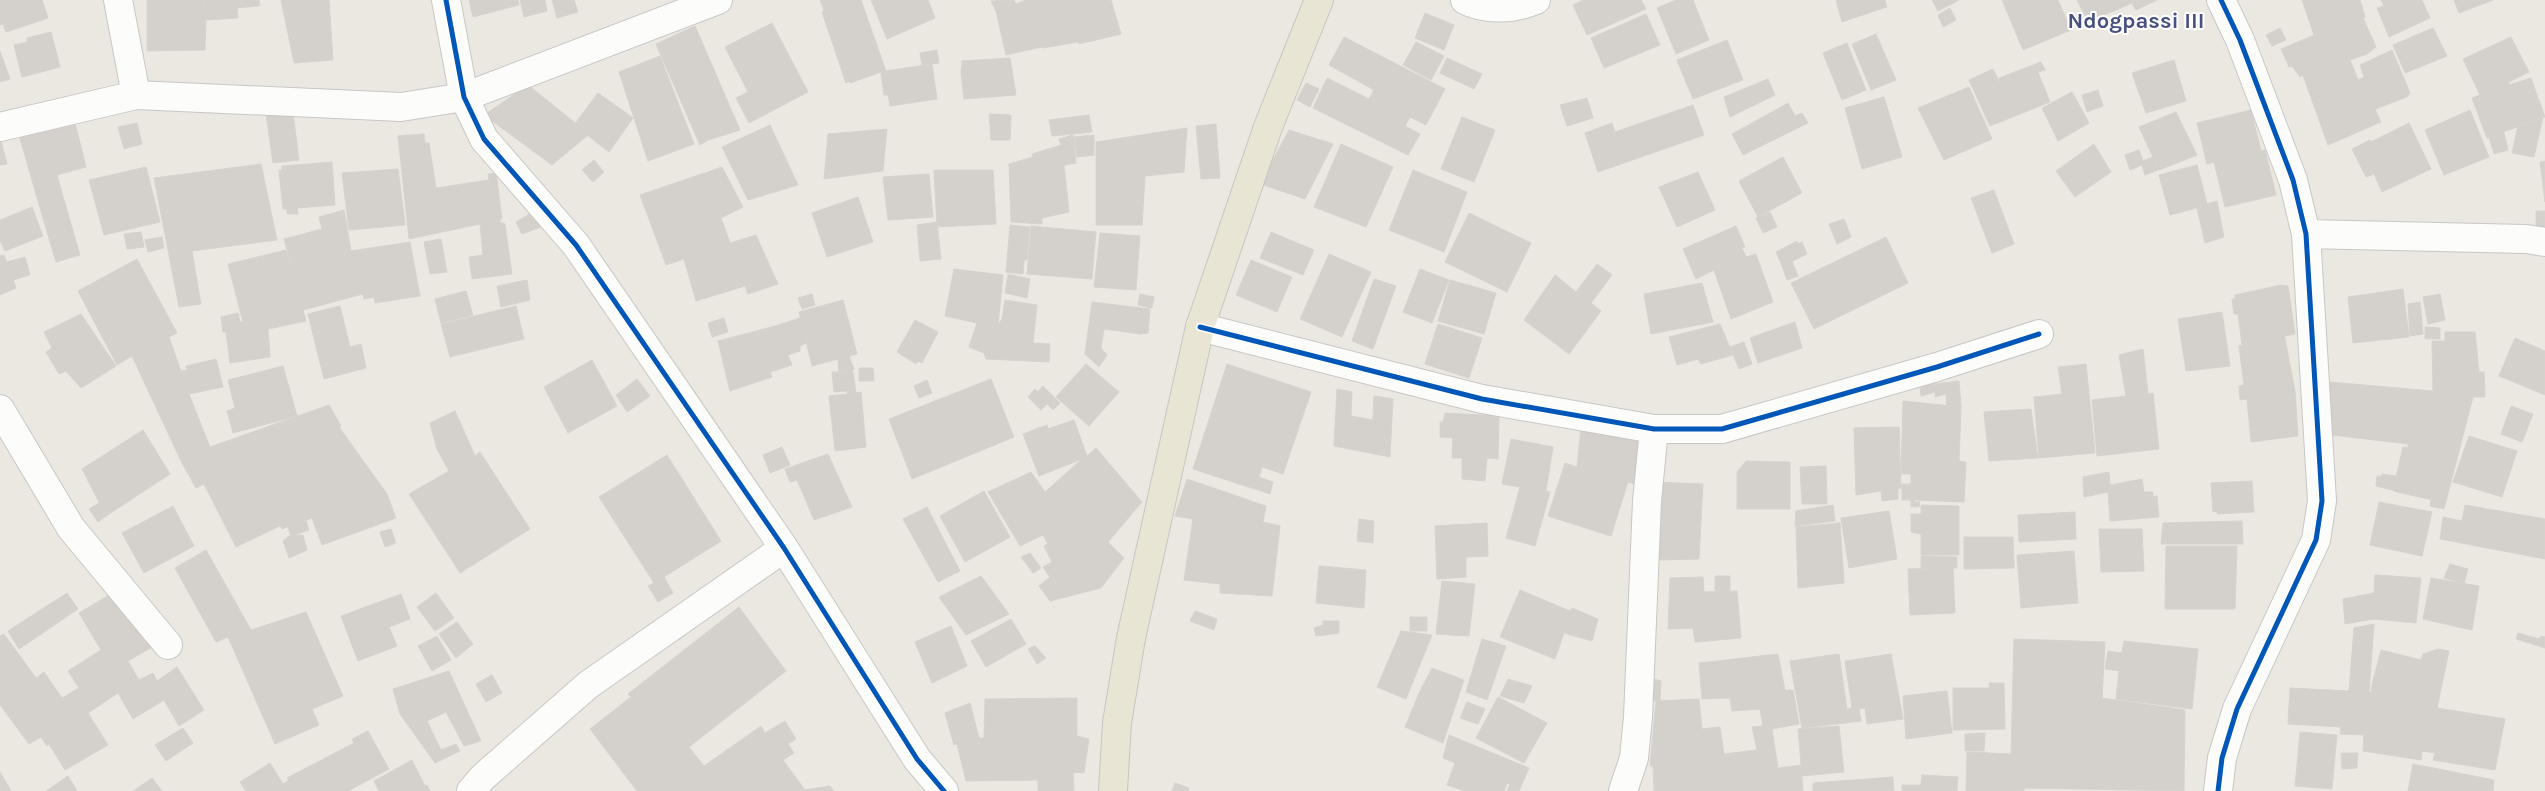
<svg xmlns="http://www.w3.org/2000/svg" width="2545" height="791" font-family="Karla,sans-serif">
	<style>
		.building { fill: #d4d1cd; stroke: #d6d3ce }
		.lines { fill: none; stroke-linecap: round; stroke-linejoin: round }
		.minor-casing { stroke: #c8c7c7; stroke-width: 30 }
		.major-casing { stroke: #c6c5c2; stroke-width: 30 }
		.minor { stroke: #fcfcfb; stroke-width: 28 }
		.major { stroke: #e8e5d4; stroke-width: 28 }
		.cycleway-casing { stroke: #fff; stroke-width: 8 }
		.cycleway { stroke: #0057b8; stroke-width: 5 }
		.labels { text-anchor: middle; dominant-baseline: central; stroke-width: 4; stroke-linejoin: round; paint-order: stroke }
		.district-label { font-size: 22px; font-weight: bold; fill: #484f81; stroke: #fff }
	</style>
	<rect width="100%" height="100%" fill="#ebe8e2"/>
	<path class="building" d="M0 0H42L48 18 6 32 3 24 0 25Z
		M147 0H204L206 20 205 50 147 51Z
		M204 0H259L260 6 237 8 238 18 206 20Z
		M281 0H329L333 60 294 63Z
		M469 0H518L519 5 473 17Z
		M520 0H545L547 11 524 17Z
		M552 0H574L578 12 557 18Z
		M820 0H861L886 71 932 64 937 99 890 106 888 95H884L881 72 850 83 849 81 846 83 822 12 824 11Z
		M871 0H928L935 18 887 39Z
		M1014 0 1016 4 1026 0H1111L1121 34 1079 44 1078 42 1043 48 1042 47 1006 55 996 11 991 1Z
		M1583 0H1641L1646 9 1587 35 1573 5Z
		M1676 0H1693L1709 40 1676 54 1657 8Z
		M1836 0H1885L1887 7 1842 22Z
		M1932 0H1959L1938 11Z
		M2002 0H2058L2071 30 2023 50Z
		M2077 0H2157L2136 10 2132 3 2088 22Z
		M2302 0H2360L2365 17 2363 18 2376 47 2367 54 2350 60 2358 80 2364 77 2360 65 2392 50 2410 93 2407 97 2375 109 2381 122 2328 145 2303 75 2300 77 2292 66 2289 67 2281 49 2314 35Z
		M2381 0H2422L2430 18 2389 37 2377 8 2384 6Z
		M2454 0H2493L2459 13Z
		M1950 8 1956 20 1943 27 1938 15Z
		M1425 13 1454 25 1444 50 1415 38Z
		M1646 14 1660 45 1604 68 1591 38Z
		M772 23 808 92 749 123 736 98 748 92 725 47Z
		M695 26 740 130 708 140 700 145 656 44Z
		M2280 28 2286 40 2272 46 2266 35Z
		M2433 28 2447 56 2405 73 2393 45Z
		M51 32 60 67 22 77 14 45 27 42V38Z
		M1876 34 1896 80 1871 90 1852 44Z
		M1344 37 1445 89 1426 125 1410 117 1405 126 1420 134 1408 155 1313 108 1327 78 1369 99 1374 90 1329 65Z
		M2511 37 2529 72 2509 82V85L2531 78 2545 117 2487 138 2472 98 2480 95 2463 59Z
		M1727 40 1743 80 1693 99 1677 60Z
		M1416 42 1444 56 1431 80 1403 65Z
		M1847 43 1866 90 1842 100 1823 53Z
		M937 50 939 63 922 65 920 53Z
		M0 51 10 79 0 82Z
		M660 56 694 144 648 161 619 72Z
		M1010 58 1016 95 964 99 961 73 962 61Z
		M1447 58 1482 74 1474 89 1440 73Z
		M2174 60 2186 101 2146 113 2132 73Z
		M2041 62 2045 70 2038 72 2050 102 1990 126 1969 80 1993 69 2002 87 1999 78Z
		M1768 79 1775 95 1730 117 1724 97Z
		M1306 83 1319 89 1310 107 1297 100Z
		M528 85 589 134 552 165 484 115Z
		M1969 87 1992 139 1944 160 1918 108Z
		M2098 90 2103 106 2087 112 2082 95Z
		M2072 92 2089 123 2058 141 2042 108Z
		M598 93 633 118 609 152 574 125Z
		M1884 97 1902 157 1862 169 1845 108Z
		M1587 98 1593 118 1567 126 1560 105Z
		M1788 103 1795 116 1802 113 1808 123 1743 155 1732 134Z
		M1693 105 1704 135 1598 172 1585 133 1612 123 1615 132Z
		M2251 110 2261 151 2265 150 2276 195 2225 207 2214 162 2207 164 2197 123Z
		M2470 110 2489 157 2444 175 2425 130Z
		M2176 112 2197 155 2159 170 2139 127Z
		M266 113H293L299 160 273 163Z
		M989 114 1011 115 1010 140H991Z
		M1089 115 1092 132 1052 136 1049 120Z
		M1462 117 1495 130 1474 182 1441 169Z
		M2543 117 2534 157 2512 153 2518 126Z
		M74 119 86 167 57 175 66 207 42 215 19 135Z
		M137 123 142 144 124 149 118 127Z
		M2409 123 2431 169 2382 192 2374 174 2366 177 2352 149 2370 140 2371 142Z
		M1216 124 1220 178 1201 179 1196 126Z
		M770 125 798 185 748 200 722 147Z
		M1187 128 1184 172 1145 176 1142 225H1096V142Z
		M887 129 883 171 824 179 828 134Z
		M1289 130 1333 144 1305 199 1260 184Z
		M2504 132 2508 150 2494 154 2489 137Z
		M424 134 425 143H429L436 188 489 180 488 174 496 173 502 218 499 222 505 224 512 274 472 279 469 257 483 255 480 224 409 239 398 136Z
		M1073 135 1076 163 1064 165 1069 212 1042 218V224L1011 222 1009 164 1033 157 1032 154 1061 145 1059 139Z
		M1094 135V155L1077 157 1074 137Z
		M0 137 7 164 0 165Z
		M1341 144 1393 167 1366 227 1314 207Z
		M2094 144 2111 172 2075 197 2056 171Z
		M2139 150 2143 161 2153 157 2158 170 2145 175 2142 165 2130 170 2125 155Z
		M1783 157 1802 193 1758 217 1739 181Z
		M594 160 604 172 593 182 582 170Z
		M2545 161V202L2540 162Z
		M332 162 335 205 297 208 298 214H287V209H283L279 170H282V166Z
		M261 164 277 240 192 251 201 304 179 307 154 178Z
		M2197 165 2207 204 2217 201 2224 237 2205 243 2197 208 2170 215 2159 175Z
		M146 167 160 222 104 235 89 180Z
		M722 167 743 207 721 218 730 243 756 235 778 284 748 294 745 286 696 301 684 259 666 265 640 195Z
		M398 169 405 225 349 230 342 173Z
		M934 170H993L996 224 937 227Z
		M1413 170 1467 192 1444 252 1389 230Z
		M1698 172 1715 210 1677 227 1659 187Z
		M929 174 933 217 888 220 883 177Z
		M1994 190 2014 244 1992 253 1971 198Z
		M858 197 873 242 827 257 812 213Z
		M32 207 43 236 5 251 0 241V220Z
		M66 207 80 255 56 262 42 215Z
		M344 210 351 251 410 242 420 296 375 303 374 297 364 299 363 294 303 310 306 321 268 329 270 357 230 363 226 332H223L221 317 238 313 240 322H243L228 264 286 250 292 267 284 239 322 229 319 217Z
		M2536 211H2545V229H2536Z
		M533 212 541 227 522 234 516 222Z
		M1770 212 1777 227 1763 233 1756 218Z
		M1469 213 1531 243 1507 292 1445 262Z
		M1844 219 1851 237 1837 244 1829 224Z
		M937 222 941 259 920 261 917 225Z
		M1010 225 1030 227 1027 260H1024L1023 274 1006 272Z
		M1031 226 1096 232 1092 279 1027 274Z
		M1736 226 1745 247 1742 248 1746 257 1756 254 1773 302 1731 319 1714 270 1696 279 1683 249Z
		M141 232 144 247 127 249 124 234Z
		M1271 232 1314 250 1303 275 1260 258Z
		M1100 233 1140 236 1136 290 1094 287Z
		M162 237 164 248 148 252 145 240Z
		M1886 237 1908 283 1814 329 1791 283Z
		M441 239 447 272 430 274 424 242Z
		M1797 241 1798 244 1802 242 1807 254 1782 266 1776 252Z
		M1329 254 1371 272 1342 337 1300 319Z
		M4 255 16 288 0 295V256Z
		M25 257 30 275 13 280 7 262Z
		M137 259 177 333 169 337 181 371 187 370 186 366 216 359 223 387 189 394 210 447 329 405 341 426 339 427 387 494 396 518 322 545 312 518 282 529 280 526 236 547 204 484 196 488 182 463 132 356 117 365 78 291Z
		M1251 260 1292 277 1277 312 1236 295Z
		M1792 261 1798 276 1787 280 1782 266Z
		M1597 264 1612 275 1591 303 1601 311 1569 354 1524 320 1555 275 1576 292Z
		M954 269 1003 275 998 325 1002 319 1005 300 1037 305 1033 343 1050 344 1049 362 986 359 984 353 969 347 977 323 945 316Z
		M1420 269 1449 280 1432 323 1403 312Z
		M1008 274 1030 279 1027 298 1005 293Z
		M1374 279 1396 286 1373 349 1352 341Z
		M527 280 530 300 501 307 497 286Z
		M1450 280 1496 293 1484 334 1438 321Z
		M1702 283 1713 322 1651 334 1644 294Z
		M2281 285 2288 286 2295 334 2285 336V339L2295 391 2298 436 2251 442 2247 399 2240 400 2239 386 2244 385 2239 346 2242 345 2238 314H2234L2232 299H2235V295Z
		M2403 289 2409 337 2353 343 2348 297Z
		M466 291 473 315 441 323 435 299Z
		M812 294 815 305 802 309 798 298Z
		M1140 294 1154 297 1152 308 1138 305Z
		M2440 294 2445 320 2428 324 2423 297Z
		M843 300 857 354 812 366 799 312Z
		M1092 302 1150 309 1148 333 1140 334 1104 329 1101 348 1107 355 1099 367 1085 354Z
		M2420 302 2423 334 2410 336 2408 304Z
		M340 306 350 347 361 344 366 368 324 379 308 314Z
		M516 306 524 339 450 357 441 324Z
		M2222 312 2230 366 2186 371 2178 319Z
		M81 314 116 366 81 388 66 371 59 374 46 352 52 348 44 332Z
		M724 318 728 332 712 337 708 323Z
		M800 318 808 342 800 346V351L788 355 784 354 775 326Z
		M915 320 938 332 922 363 918 361 916 364 897 352Z
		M1795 322 1802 348 1758 363 1750 338Z
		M1438 324 1482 338 1469 378 1425 364Z
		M1720 324 1733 355 1701 364 1698 359 1677 365 1669 337Z
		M775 326 784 354 788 355 792 365 770 372 772 377 730 391 718 341Z
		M2425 327 2440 328V339H2425Z
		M2445 332H2475L2479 372H2484L2485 397H2473L2457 459 2446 457 2437 501 2393 491 2403 447 2408 448V444L2332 435 2329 382 2433 391 2432 341H2445Z
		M2515 338 2545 351V395L2499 376Z
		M1744 342 1752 364 1739 369 1730 347Z
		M2143 349 2148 394 2153 393 2159 449 2097 456 2092 400 2126 396 2119 355Z
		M849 356 854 369 851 372H839L838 359Z
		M592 360 617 406 568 433 544 387Z
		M1086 364 1119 392 1089 426 1056 397Z
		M1227 364 1311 392 1283 474 1262 467 1259 477 1273 482 1270 494 1193 469Z
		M2086 364 2095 453 2039 458 2034 397 2062 394 2058 367Z
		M283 366 297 416 233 433 227 411 235 408 228 380Z
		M859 368H873L874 381H859Z
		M832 372H853L856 393 861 392 866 447 835 451 829 396 848 394 847 391 834 392Z
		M637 379 650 396 627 412 616 395Z
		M991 379 1014 437 912 479 889 419Z
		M927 380 932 393 919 398 914 386Z
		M1959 381 1961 407 1947 406 1946 394 1935 397V392L1921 396 1920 386Z
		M1043 386 1060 403 1053 410 1047 404 1041 410 1028 397 1035 389 1038 392Z
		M1337 389 1352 392 1351 416 1373 420 1374 396 1393 399 1390 457 1334 446Z
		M1903 401 1961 407 1959 461 1966 462 1964 502 1914 500V502H1920L1919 507H1911V500H1902V484H1911V474H1901Z
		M2511 406 2533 414 2522 442 2501 434Z
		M2031 409 2038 458 1989 461 1984 412Z
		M455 411 475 456 480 452 530 529 460 573 409 494 449 471 437 449 430 423Z
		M1445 413 1499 416 1498 459 1487 458 1485 481 1462 479V458H1452L1453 438 1440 437V422H1443Z
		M1074 420 1087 456 1096 448 1142 502 1108 542 1124 558 1101 588 1050 601 1039 586 1050 577 1043 567 1052 562 1044 546 1048 544 1043 535 1020 546 988 492 1031 472 1045 492 1082 459 1039 476 1023 434 1047 425 1048 429Z
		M1899 427 1901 488 1898 489V499L1882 501 1881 491 1856 495 1854 428Z
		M1581 428 1648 440 1643 486 1628 482 1611 536 1548 516 1565 463 1577 467Z
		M143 430 170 474 106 516 82 469Z
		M2469 436 2517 451 2502 497 2453 482Z
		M1511 439 1553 447 1546 491 1550 492 1535 546 1506 538 1520 487 1502 484Z
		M782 447 790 465 770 473 763 455Z
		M828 454 852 507 814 520 797 480 790 482 785 469Z
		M667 455 721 541 664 577 673 593 658 602 648 586 654 583 599 497Z
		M2446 457 2457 459 2444 509 2430 506 2431 500 2437 501Z
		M1746 461 1790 462V509H1737V472Z
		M1826 466 1827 504H1802L1800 467Z
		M2109 472 2110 485 2142 479 2144 492H2153V497L2157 496 2159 517 2110 521 2108 492 2084 497 2083 477Z
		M2382 474 2396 476 2393 490 2376 486 2377 476H2382Z
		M1187 479 1266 506 1263 522 1280 526 1272 596 1220 593V584L1184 580 1193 519 1175 516Z
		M2252 481 2254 512 2217 514V511L2213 512 2211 483Z
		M1653 482 1703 484 1699 559 1657 560Z
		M984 491 1010 537 965 562 940 516Z
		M2379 502 2432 512 2422 556 2370 545Z
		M99 503 106 516 98 522 89 509Z
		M1833 505 1835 521 1795 526 1796 511Z
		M1921 505 1959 506V555H1921V534L1911 532V514H1921Z
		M2465 505 2545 519V559L2440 539 2443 517 2462 521Z
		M173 506 194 546 144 573 122 533Z
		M927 507 960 571 938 582 903 519Z
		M1889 511 1897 559 1849 568 1841 518Z
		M2075 512 2076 539 2019 542 2018 515Z
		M1359 519 1374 521 1373 543 1357 541Z
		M306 521 309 530 291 536 288 527Z
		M2242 521 2243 544H2161L2163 523Z
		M1487 523 1488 556 1466 557V577L1437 579 1435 526Z
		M1840 523 1844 583 1798 588 1796 527Z
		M391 529 396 543 385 547 380 532Z
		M2099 529H2142L2144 571 2101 572Z
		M303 535 307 550 289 558 283 541 289 536Z
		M1964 537H2013L2014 568 1964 569Z
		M2166 546H2237L2235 609H2165Z
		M206 550 251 630 306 612 343 696 312 709 319 725 275 744 228 637 216 642 175 568Z
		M2074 551 2078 603 2021 608 2017 555Z
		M1030 553 1041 568 1033 573 1021 557Z
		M1921 556 1957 557V568H1921Z
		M2450 564 2468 569 2464 583 2444 578Z
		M1319 566 1366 570 1364 608 1316 603Z
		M1953 568 1955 613 1910 615 1908 569Z
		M2375 575 2421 578 2416 623 2374 619 2345 624 2343 599 2374 593Z
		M981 576 1009 614 966 635 939 597Z
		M1715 576H1730V591L1715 592Z
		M1703 577 1704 592 1737 591 1741 638 1695 642 1693 628 1668 629 1670 578Z
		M2431 578 2479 586 2472 630 2423 619Z
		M1442 581 1475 584 1469 636 1436 634Z
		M119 589 154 646 128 661 139 680 153 673 157 681 177 667 204 710 179 726 164 700 133 719 118 693 88 713 108 745 65 770 49 744 47 746 41 737 29 744 0 705V636L4 634 36 678 44 672 62 698 79 688 68 671 101 650 79 613Z
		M1520 590 1570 611 1572 608 1598 619 1592 641 1564 633 1555 659 1500 637Z
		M67 593 78 609 19 649 8 631Z
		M436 593 454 618 435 631 417 607Z
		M401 594 410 619 389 627 397 646 358 661 341 616Z
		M739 607 786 671 689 747 704 766 761 726 765 733 785 721 796 739 788 744 794 753 783 760 805 790 830 786 834 791H637L590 729 631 697 628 694Z
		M1195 611 1217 619 1214 630 1190 621Z
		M1410 617H1427V631H1410Z
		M1011 619 1026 644 986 667 971 641Z
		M1323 621H1339V633L1316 636 1314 628 1323 625Z
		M457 622 473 644 456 658 439 634Z
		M2374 624 2369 692H2372L2371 689 2381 650 2421 660 2423 654 2438 649 2449 651 2437 708 2505 719 2495 770 2433 760 2435 753 2422 751 2421 760 2363 751 2364 735 2340 734 2341 727 2288 724 2290 688 2349 691 2354 628Z
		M951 626 967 666 932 683 915 642Z
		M1401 631 1432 635 1406 699 1377 687Z
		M2518 633 2539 639 2541 636 2545 637V648L2516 639Z
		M437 636 451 660 432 671 418 646Z
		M1482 639 1506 646 1487 700 1466 692Z
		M2014 639 2105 642 2102 698 2185 710 2184 791 2024 788V791H1966L1967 752 2011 754Z
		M2124 641 2198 649 2192 709 2116 699 2119 671 2105 669 2108 651 2122 653Z
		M1035 646 1046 658 1037 664 1028 649Z
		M1778 654 1785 690H1793L1799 724 1772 729 1778 768 1801 765 1798 729 1839 726 1844 772 1802 776 1803 791H1654L1653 766H1650L1656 701 1699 699 1702 729 1720 727 1724 754 1757 750 1752 727 1763 726 1760 709 1732 711 1730 698 1702 699 1699 663Z
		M1839 654 1847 709 1852 708 1845 661 1891 654 1903 719 1867 724 1865 708 1859 709 1861 721 1802 728 1790 661Z
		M1432 668 1464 680 1443 743 1405 727 1420 691Z
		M449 671 481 741 464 746 446 712 427 721 441 750 456 744 460 751 435 763 400 714 393 689Z
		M492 675 502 693 486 702 476 684Z
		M1508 679 1532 686 1524 703 1500 696Z
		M1653 679 1661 681 1660 701H1651Z
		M1989 683H2004L2005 729 1953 730V688H1990Z
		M1947 691 1952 733 1906 739 1903 696Z
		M1498 697 1547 723 1524 763 1476 738Z
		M1077 698V736L1089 739 1084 773 1073 772 1074 791H1038V780L966 781 957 744 954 745 945 713 970 703 979 738H984L985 699Z
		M1467 702 1485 709 1478 724 1460 718Z
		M183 728 193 743 166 761 155 745Z
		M368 731 389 769 348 791H246L240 782 270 763 283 784 289 780 287 778 354 743 352 739Z
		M2300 732 2337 735 2332 789 2295 786Z
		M1985 733 1984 751H1965V734Z
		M1449 735 1529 768 1519 791H1507L1510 784 1507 783 1504 791H1464L1447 785 1455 763 1443 758Z
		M2341 753H2358L2357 768 2342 769Z
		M412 760 425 786 427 785 430 791H379L374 781Z
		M2413 764 2494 780 2493 791H2408Z
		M0 772 11 791H0Z
		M1922 775 1958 777 1957 791H1902V785H1921Z
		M68 776 77 791H46Z
		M1893 777 1894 791H1813V783Z
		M152 778 162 791H133Z
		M1175 783 1189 788 1188 791H1172Z"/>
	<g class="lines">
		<g class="minor-casing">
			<path id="minor" d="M118 0 136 95
				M446 0 464 97 484 139 576 245 784 548 917 759 944 791
				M1465 0C1486 11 1515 9 1536 0
				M0 127 136 95 401 107 464 97 718 0
				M2306 234 2526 239 2545 242
				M1200 327 1482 399 1654 429H1722L1937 367 2039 334
				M0 409 71 528 168 645
				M471 791 483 777 588 685 784 548
				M1623 791 1634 758 1638 717 1647 501 1654 429
				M2218 791 2222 758 2237 709 2316 540 2322 501 2306 234 2293 180 2240 40 2221 0"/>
		</g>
		<g class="major-casing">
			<path id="major" d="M1113 791 1117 723 1131 638 1200 327 1268 127 1319 0"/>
		</g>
		<use href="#minor" class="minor"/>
		<use href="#major" class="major"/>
		<g class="cycleway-casing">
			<path id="cycleway" d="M446 0 464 97 484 139 576 245 784 548 917 759 944 791
				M1200 327 1482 399 1654 429H1722L1937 367 2039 334
				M2218 791 2222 758 2237 709 2316 540 2322 501 2306 234 2293 180 2240 40 2221 0"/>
		</g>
		<use href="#cycleway" class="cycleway"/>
	</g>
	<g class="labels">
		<g class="district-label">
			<text x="2136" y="21">Ndogpassi III</text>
		</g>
	</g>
</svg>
